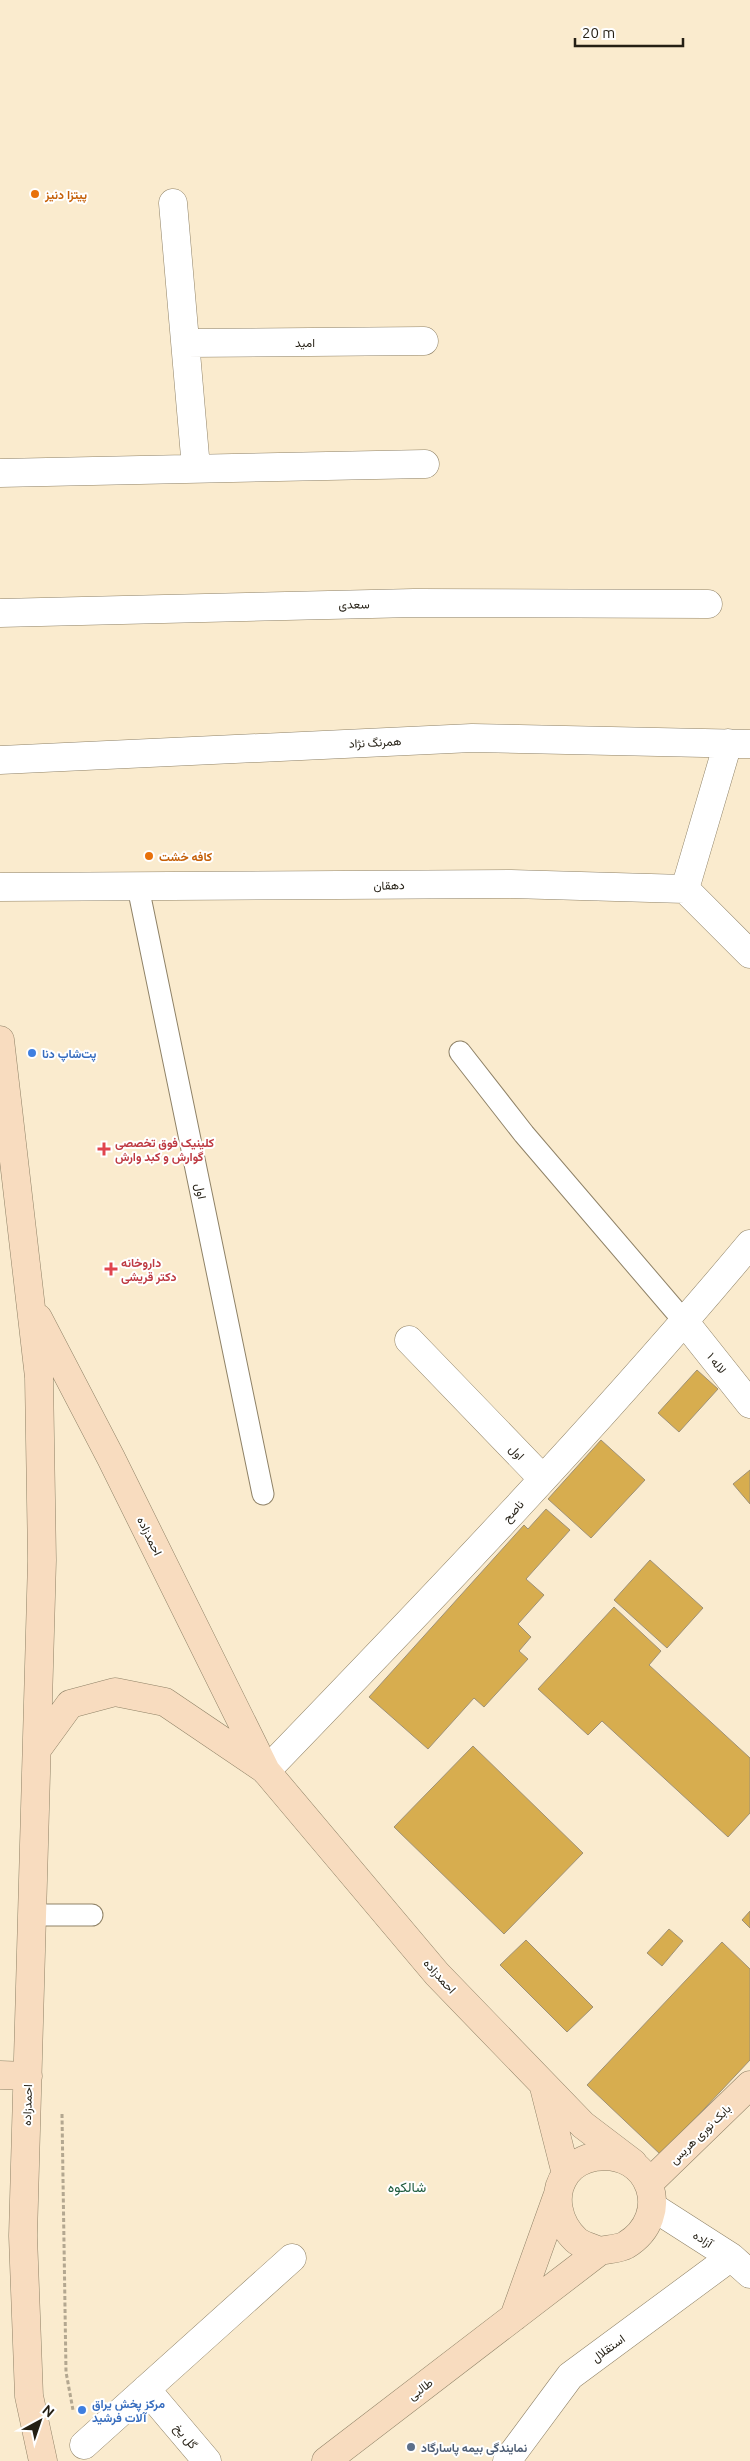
<svg xmlns="http://www.w3.org/2000/svg" width="750" height="2461" font-family="Ubuntu,Vazirmatn,sans-serif">
	<style>
		.building { fill: #d7ad4f; stroke: #9f9176 }
		.lines { fill: none; stroke-linecap: round; stroke-linejoin: round }
		.lane-casing { stroke: #8f8267; stroke-width: 23 }
		.street-casing { stroke: #8f8267; stroke-width: 29 }
		.secondary-casing { stroke: #8f8267; stroke-width: 29 }
		.path { stroke: #b3a790; stroke-width: 3; stroke-dasharray: 4 2.5; stroke-linecap: butt }
		.lane { stroke: #fff; stroke-width: 21 }
		.street { stroke: #fff; stroke-width: 28 }
		.secondary { stroke: #f8dcbf; stroke-width: 28 }
		.food-dot { fill: #e8710a; stroke: #fff; stroke-width: 2 }
		.shop-dot { fill: #3f7fe0; stroke: #fff; stroke-width: 2 }
		.health-dot { fill: #e0444e; stroke: #fff; stroke-width: 2 }
		.service-dot { fill: #5c6f8a; stroke: #fff; stroke-width: 2 }
		.labels { text-anchor: middle; dominant-baseline: central; stroke-width: 4; stroke-linejoin: round; paint-order: stroke }
		.food-label { font-size: 12px; font-weight: bold; fill: #c56008; stroke: #fff; text-anchor: start }
		.street-label { font-size: 12px; fill: #241f14; stroke: #fff }
		.shop-label { font-size: 12px; font-weight: bold; fill: #366cbe; stroke: #fff; text-anchor: start }
		.health-label { font-size: 12px; font-weight: bold; fill: #be3a42; stroke: #fff; text-anchor: start }
		.service-label { font-size: 12px; font-weight: bold; fill: #4e5e75; stroke: #fff; text-anchor: start }
		.neighbourhood-label { font-size: 14px; fill: #1e5b3e; stroke: #fff }
	</style>
	<rect width="100%" height="100%" fill="#faebce"/>
	<path class="building" d="M697 1370 718 1389 679 1432 658 1413Z
		M601 1440 645 1480 591 1538 548 1499Z
		M750 1470V1504L733 1484Z
		M546 1509 570 1530 526 1579 544 1595 518 1624 531 1637 519 1651 528 1659 484 1707 474 1698 428 1749 369 1697 524 1525 528 1529Z
		M650 1560 703 1608 667 1648 614 1600Z
		M614 1607 661 1651 649 1665 750 1758V1813L728 1837 602 1721 588 1735 538 1689Z
		M473 1746 583 1853 504 1934 394 1827Z
		M750 1911V1928L742 1920Z
		M669 1929 683 1941 662 1966 647 1953Z
		M526 1940 593 2007 567 2032 500 1965Z
		M722 1942 750 1969V2060L661 2155 587 2085Z"/>
	<g class="lines">
		<g class="lane-casing">
			<path id="lane" d="M138 887 263 1494
				M460 1052 524 1134 684 1321
				M33 1915H92"/>
		</g>
		<g class="street-casing">
			<path id="street" d="M173 203 196 468
				M186 343 424 341
				M0 473 425 464
				M0 613 414 603 708 604
				M0 760 472 738 750 744
				M0 887 511 884 685 889 750 954
				M685 889 728 743
				M684 1321 750 1404
				M409 1340 542 1478
				M266 1771C432 1599 597 1427 750 1244
				M653 2207 731 2257 750 2274
				M146 2389 207 2461
				M84 2445 292 2258
				M507 2461 570 2376 731 2257"/>
		</g>
		<g class="secondary-casing">
			<path id="secondary" d="M0 1040 39 1377 42 1560 23 2236 29 2396 43 2461
				M38 1318 111 1458 266 1771 437 1974 583 2125 633 2163
				M38 1748 70 1704 115 1692 165 1702 264 1769
				M0 2075 28 2076
				M544 2087 566 2174
				M649 2183 750 2085
				M514 2317 557 2197
				M326 2461 600 2251C608 2249 619 2249 626 2245 674 2216 651 2148 595 2157 585 2158 572 2165 566 2174 551 2195 558 2223 576 2240 581 2245 593 2248 600 2251"/>
		</g>
		<path class="path" d="M62 2114 66 2372 73 2410"/>
		<use href="#lane" class="lane"/>
		<use href="#street" class="street"/>
		<use href="#secondary" class="secondary"/>
	</g>
	<g class="food-dot">
		<circle cx="35" cy="194" r="5"/>
		<circle cx="149" cy="856" r="5"/>
	</g>
	<g class="shop-dot">
		<circle cx="32" cy="1053" r="5"/>
		<circle cx="82" cy="2410" r="5"/>
	</g>
	<g class="health-dot">
		<path d="M101.5 1141.5h5v5h5v5h-5v5h-5v-5h-5v-5h5z"/>
		<path d="M108.5 1261.5h5v5h5v5h-5v5h-5v-5h-5v-5h5z"/>
	</g>
	<circle class="service-dot" cx="411" cy="2447" r="5"/>
	<g class="labels">
		<g class="food-label">
			<text x="45" y="194">پیتزا دنیز</text>
			<text x="159" y="856">کافه خشت</text>
		</g>
		<g class="street-label">
			<text x="305" y="342">امید</text>
			<text transform="translate(354 604) rotate(-1)">سعدی</text>
			<text transform="translate(375 742) rotate(-3)">همرنگ نژاد</text>
			<text transform="translate(389 885) rotate(-1)">دهقان</text>
			<text transform="translate(201 1191) rotate(78)">اول</text>
			<text transform="translate(717 1363) rotate(52)">لاله ۱</text>
			<text transform="translate(517 1452) rotate(46)">اول</text>
			<text transform="translate(513 1511) rotate(-48)">ناصح</text>
			<text transform="translate(150 1536) rotate(64)">احمدزاده</text>
			<text transform="translate(440 1976) rotate(48)">احمدزاده</text>
			<text transform="translate(27 2105) rotate(-88)">احمدزاده</text>
			<text transform="translate(700 2134) rotate(-44)">بابک نوری هریس</text>
			<text transform="translate(703 2239) rotate(33)">آزاده</text>
			<text transform="translate(608 2348) rotate(-36)">استقلال</text>
			<text transform="translate(420 2389) rotate(-37)">طالبی</text>
			<text transform="translate(186 2436) rotate(50)">گل یخ</text>
		</g>
		<g class="shop-label">
			<text x="42" y="1053">پت‌شاپ دنا</text>
			<text x="92" y="2403">مرکز پخش یراق<tspan x="92" dy="14">آلات فرشید</tspan></text>
		</g>
		<g class="health-label">
			<text x="115" y="1142">کلینیک فوق تخصصی<tspan x="115" dy="14">گوارش و کبد وارش</tspan></text>
			<text x="121" y="1262">داروخانه<tspan x="121" dy="14">دکتر قریشی</tspan></text>
		</g>
		<g class="service-label">
			<text x="421" y="2447">نمایندگی بیمه پاسارگاد</text>
		</g>
		<g class="neighbourhood-label">
			<text x="407" y="2187">شالکوه</text>
		</g>
	</g>
	<g transform="translate(40 2421) rotate(40)" stroke="#ffffff" stroke-width="4" paint-order="stroke">
	<path d="M0-4L9 19L0 12L-9 19Z" fill="#241f14"/>
	<text y="-8" font-size="14" font-weight="bold" text-anchor="middle" fill="#241f14">N</text>
	</g>
	<path d="M575 38v8h108v-8" fill="none" stroke="#241f14" stroke-width="2.5"/>
	<text x="582" y="38" font-size="15" fill="#241f14" stroke="#ffffff" stroke-width="4" paint-order="stroke">20 m</text>
</svg>
